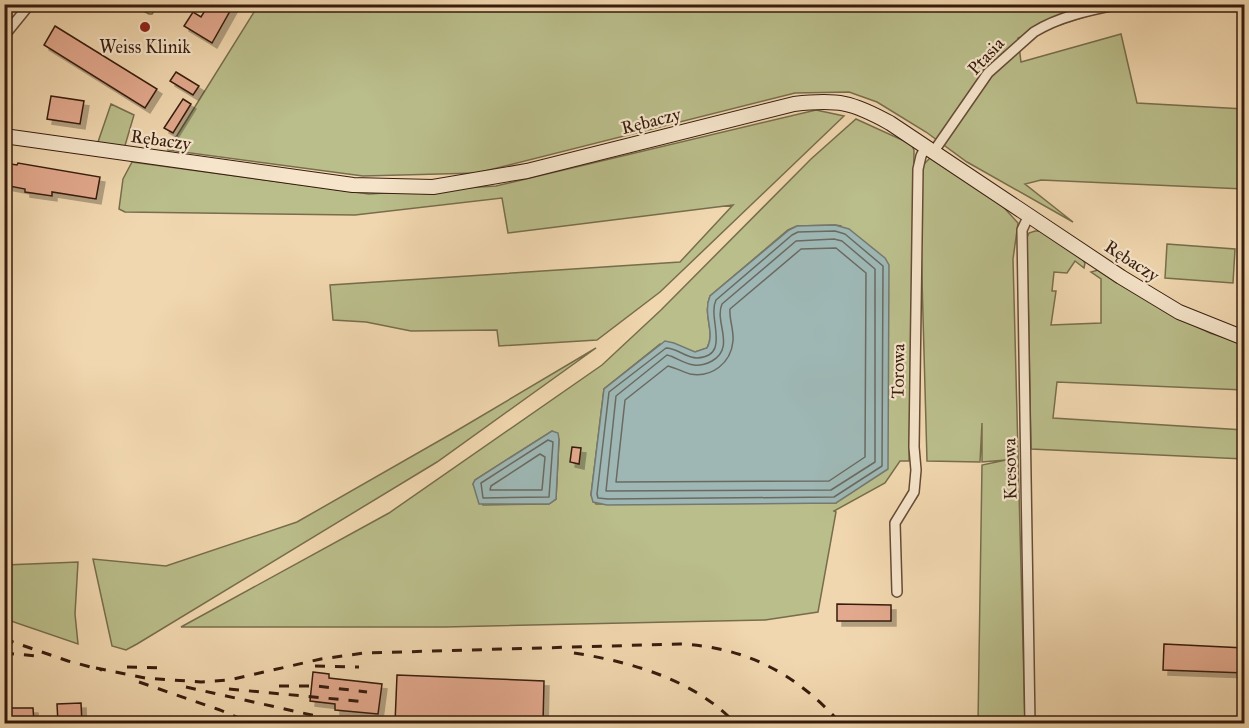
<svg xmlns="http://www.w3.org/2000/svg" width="1249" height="728" font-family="'IM FELL Great Primer',serif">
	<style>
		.green { fill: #babe8b; stroke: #786d4c; stroke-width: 1.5; fill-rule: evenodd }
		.water { fill: #9eb7b4; stroke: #757972; stroke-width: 1.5 }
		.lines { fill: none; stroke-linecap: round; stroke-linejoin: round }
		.shore { stroke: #6a6a61; stroke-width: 1.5 }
		.building { fill: #e3a98e; stroke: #371c0e; stroke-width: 1.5; filter: url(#shadow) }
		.street-casing { stroke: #664b36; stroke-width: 12 }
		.secondary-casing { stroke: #371c0e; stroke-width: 16 }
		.street { stroke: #f6e5cb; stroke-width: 9 }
		.secondary { stroke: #f6e5cb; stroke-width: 14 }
		.rail { stroke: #371c0e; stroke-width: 3; stroke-dasharray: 10 10; stroke-linecap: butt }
		.poi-dot { fill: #8f2418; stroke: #f6e5cb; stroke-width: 2 }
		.labels { text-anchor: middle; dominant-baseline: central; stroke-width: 4.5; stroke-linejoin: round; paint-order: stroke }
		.poi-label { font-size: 18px; fill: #371c0e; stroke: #f6e5cb }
		.street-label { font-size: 18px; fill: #371c0e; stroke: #f6e5cb }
	</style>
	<defs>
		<filter id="shadow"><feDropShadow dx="5" dy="5" stdDeviation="0" flood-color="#0004"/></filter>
	</defs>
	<rect width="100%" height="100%" fill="#f1d7af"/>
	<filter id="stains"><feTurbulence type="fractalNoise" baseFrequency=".00333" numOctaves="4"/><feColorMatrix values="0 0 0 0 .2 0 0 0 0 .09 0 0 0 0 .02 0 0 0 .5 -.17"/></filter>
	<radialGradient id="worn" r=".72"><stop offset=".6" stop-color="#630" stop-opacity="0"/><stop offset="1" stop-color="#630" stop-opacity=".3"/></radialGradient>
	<path class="green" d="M259 4 1122 5 1018 38 1021 62 1121 34 1137 103 1244 109V189L1041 180 1025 184 1073 222 967 162 926 132 877 102 849 92 795 93 477 173 363 176 168 150Z
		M132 5H159L152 14H149Z
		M111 104 134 115 124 149 97 145Z
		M816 110 844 116 660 292 597 340 499 346 497 330 411 331 366 322 333 320 330 285 680 262 733 205 508 233 502 198 355 215 125 212 119 209 123 179 132 162 369 194 496 186Z
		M856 119 911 144 914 150 909 461H900L885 483 834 511 836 512 818 612 765 620 445 627H181L389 513 602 365 661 310 811 159ZM835 225 841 226 836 503 596 504 591 495 604 389 660 344 695 352 707 348C716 332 702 315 710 296L788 230 797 226ZM552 431 559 439 556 499 549 504 483 505 473 484 475 480Z
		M931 157 997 200 1018 223 1013 259 1025 723H978L982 465 1006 460 982 462V423L980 462 927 461 920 207 923 165Z
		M1035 231H1040L1081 257 1085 263 1084 268 1075 261 1067 273 1054 272 1052 291H1056L1051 325 1101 323V279L1091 272 1098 270 1187 322 1210 333 1244 344V390L1057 382 1053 418 1244 430V459L1031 449 1028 289 1025 242 1029 233Z
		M1167 244 1235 249 1233 283 1165 278Z
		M596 348 437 462 137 644 126 650 112 646 93 559 166 566 297 522 451 434Z
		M78 562 75 614 78 644 5 619V565Z"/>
	<path class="water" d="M835 225 849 229 885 258 889 265 888 469 836 503 607 505 593 502 591 495 604 389 665 341 674 343 695 352 707 348C716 332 702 315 710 296L789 230 797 226Z
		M552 431 558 433 559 439 556 499 549 504H479L473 484 475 480Z"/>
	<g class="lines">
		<path class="shore" d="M835 231 845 234 883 266 882 466 834 497 608 499 598 498 597 494 609 392 666 348C677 348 686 358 697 358 732 356 707 318 716 300L792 235 798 232Z
			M834 239 842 241 875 269V462L831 490 606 491 616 396 667 355C676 357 684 364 694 365 699 366 707 364 712 361 736 347 714 322 722 304L796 241Z
			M836 248 866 273 865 457 829 481 616 482 625 400 668 366C676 368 683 372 690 374 712 378 731 363 733 341 734 330 729 319 730 309L801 249Z
			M548 440 553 442 549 497 483 498 481 483Z
			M540 454 545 457 542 490H490L491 486Z"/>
	</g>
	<path class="building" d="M209 4H234L212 43 184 26 193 12 201 17Z
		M55 26 157 89 145 108 44 45Z
		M176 72 199 86 193 95 170 81Z
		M51 96 84 101 80 124 47 119Z
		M183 99 191 104 173 133 164 128Z
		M4 163 17 165 18 163 100 177 96 199 52 192V196L25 192V189L4 185Z
		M572 447 581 448 579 464 570 462Z
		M837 604 891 605V621H837Z
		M1164 644 1245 648V673L1163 670Z
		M313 672 329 674V678L382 684 378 714 335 710V704L310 701Z
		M397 675 544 681 543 723H395Z
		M81 703 82 723H58L57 704Z
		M4 708H33L34 723H4Z"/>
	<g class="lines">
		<g class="street-casing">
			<path id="street" d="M4 36 30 4
				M934 151 988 73 1034 32C1060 16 1091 10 1120 4
				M1029 215 1022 230 1030 724
				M897 592 895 523 914 492 916 470 914 447 918 169 921 156 926 146"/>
		</g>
		<g class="secondary-casing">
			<path id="secondary" d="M4 136 353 185 433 187 527 171 794 104C838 99 852 102 890 123L1121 277 1179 312 1244 338"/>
		</g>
		<use href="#street" class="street"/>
		<use href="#secondary" class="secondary"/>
		<path class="rail" d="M4 639 68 661 102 670
			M4 653 36 656
			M574 653C632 662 695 680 736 724
			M315 666 359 667
			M127 667 162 668
			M96 668 145 678 201 682 229 680 321 659 364 653 680 644C746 647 797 674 841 724
			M139 682 220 710 252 724
			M279 686H316L367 692
			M186 687 352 724
			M229 689 367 702"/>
	</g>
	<circle class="poi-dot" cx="145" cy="27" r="6"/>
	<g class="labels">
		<g class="poi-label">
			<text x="145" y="47">Weiss Klinik</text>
		</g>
		<g class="street-label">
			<text transform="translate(986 56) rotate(-47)">Ptasia</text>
			<text transform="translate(651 121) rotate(-14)">Rębaczy</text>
			<text transform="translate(161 140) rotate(8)">Rębaczy</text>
			<text transform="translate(1132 261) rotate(33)">Rębaczy</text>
			<text transform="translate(898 371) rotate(-89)">Torowa</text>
			<text transform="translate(1010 469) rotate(-91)">Kresowa</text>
		</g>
	</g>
	<rect width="1249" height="728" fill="none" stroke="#f1d7af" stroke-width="24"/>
	<rect x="6" y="6" width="1237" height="716" fill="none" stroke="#371c0e" stroke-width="3"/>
	<rect x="12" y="12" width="1225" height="704" fill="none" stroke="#371c0e" stroke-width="1.5"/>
	<rect width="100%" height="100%" filter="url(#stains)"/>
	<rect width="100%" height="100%" fill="url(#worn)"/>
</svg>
